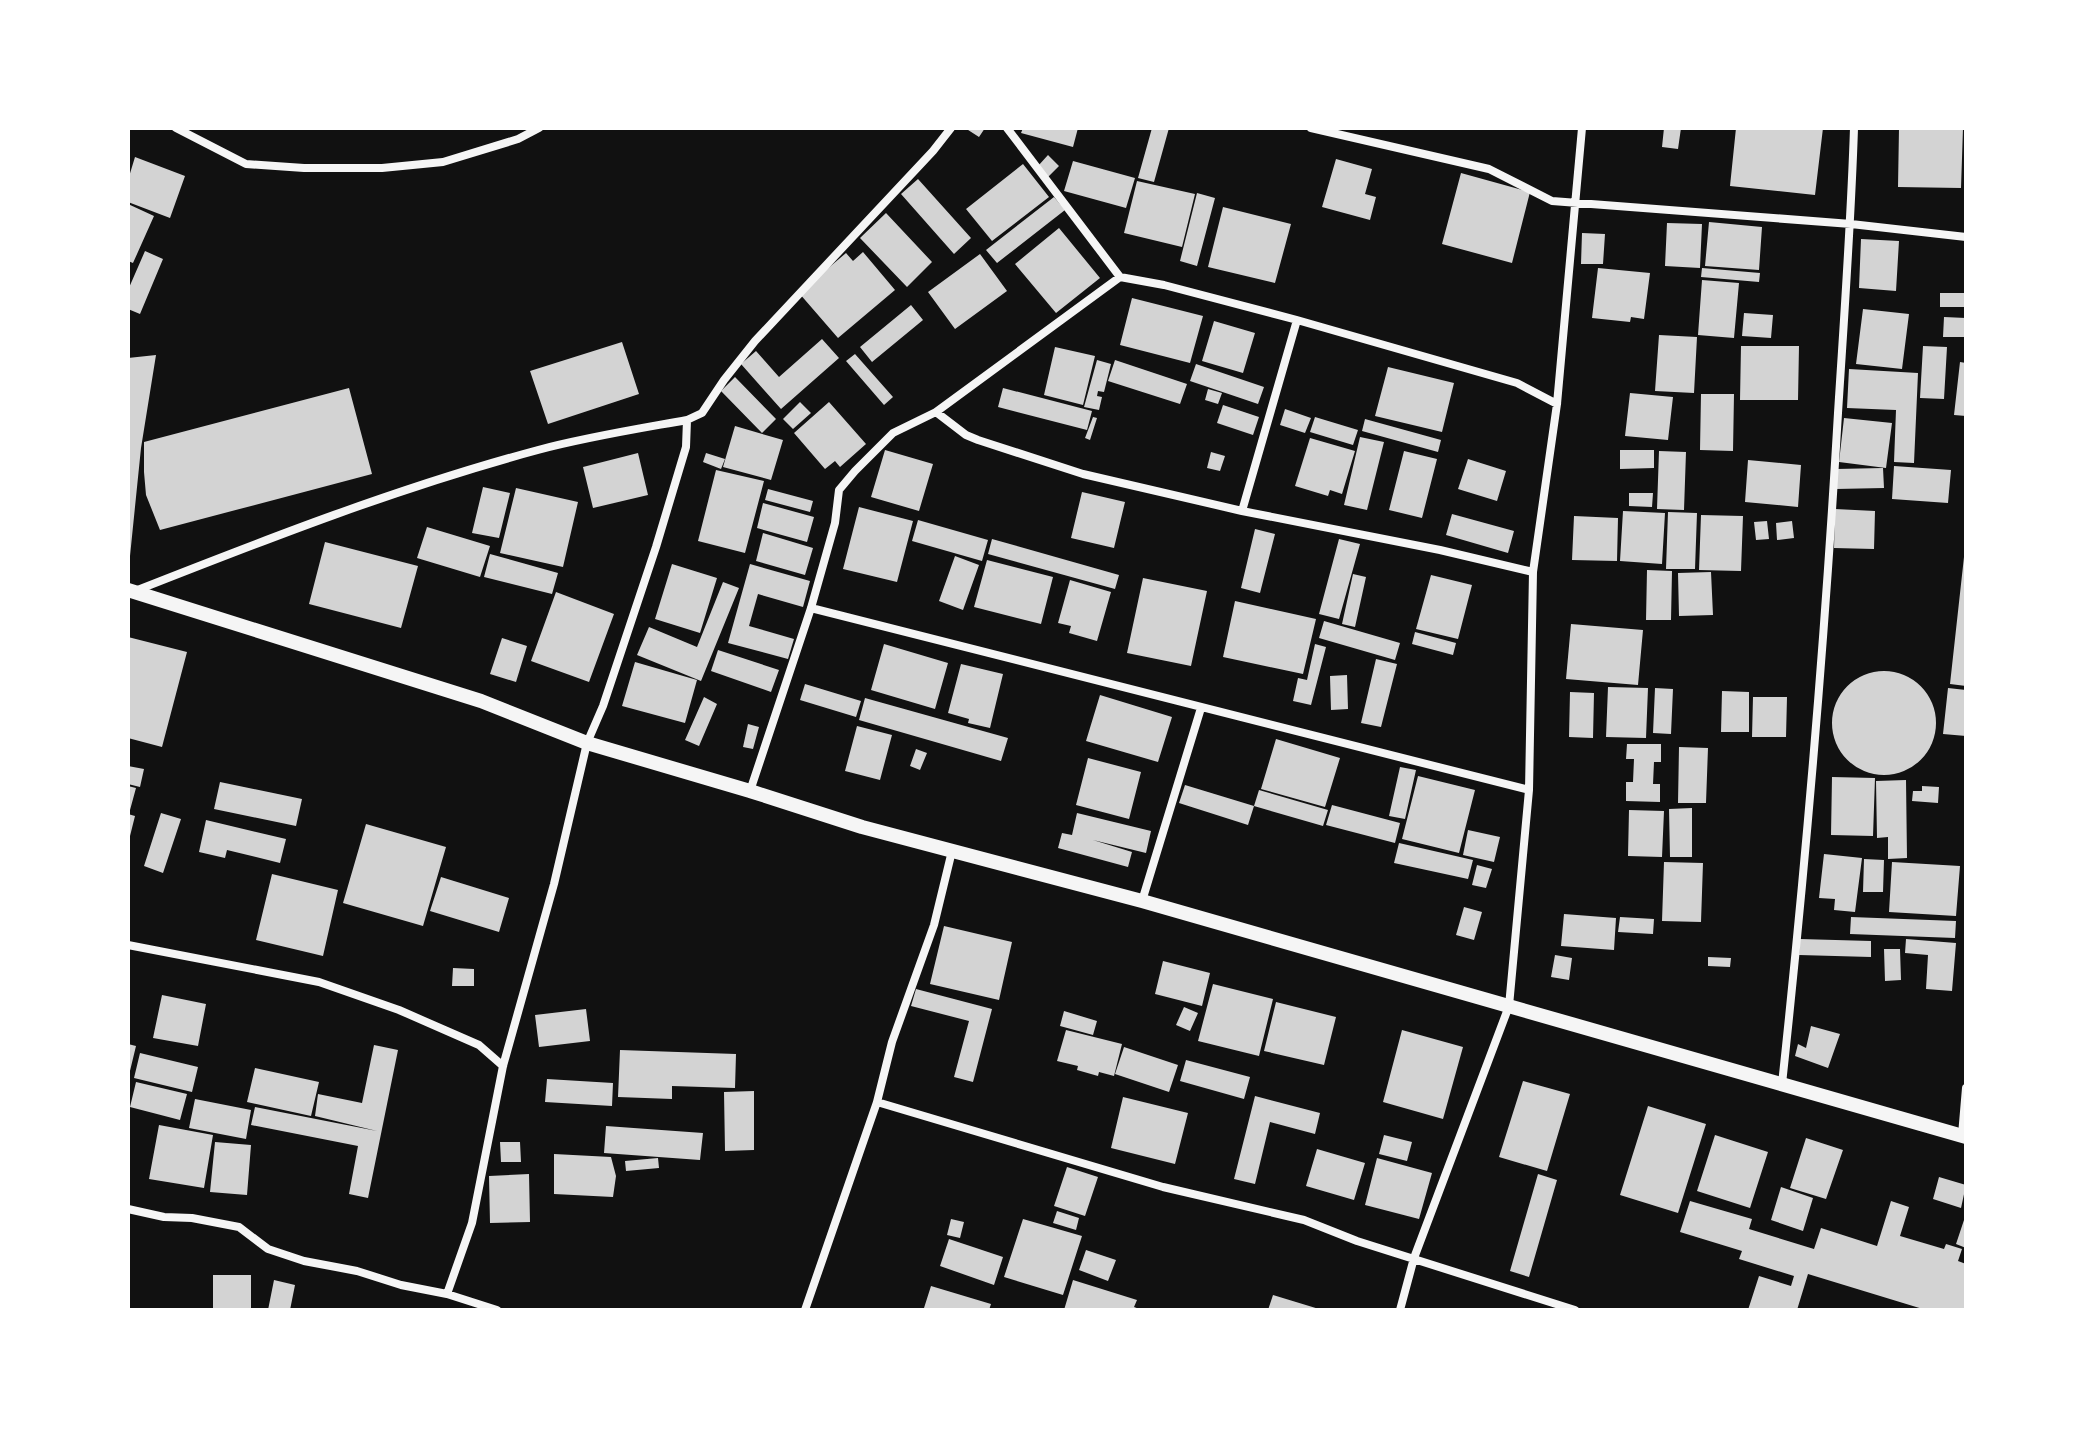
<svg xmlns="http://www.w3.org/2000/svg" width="2094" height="1438" font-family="'Open Sans',sans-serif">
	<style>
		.building { fill: #d3d3d3 }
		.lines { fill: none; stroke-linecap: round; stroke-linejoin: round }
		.minor { stroke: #f5f5f5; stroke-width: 8 }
		.tertiary { stroke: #f5f5f5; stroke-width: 14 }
	</style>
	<rect width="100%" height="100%" fill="#111"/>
	<path class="building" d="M965 128H985L979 137Z
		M1023 128H1078L1073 147 1021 133Z
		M1152 128H1169L1154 182 1138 178Z
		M1664 128H1681L1678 149 1662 147Z
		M1736 128H1823L1815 195 1730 186Z
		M1899 128H1963L1961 188 1898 187Z
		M1048 155 1059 166 1048 177 1038 166Z
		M135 157 185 176 170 218 128 202V180Z
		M1336 159 1372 169 1365 194 1376 197 1370 220 1322 207Z
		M1073 161 1135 178 1126 208 1064 191Z
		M1023 164 1049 197 992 241 966 209Z
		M1461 173 1530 192 1512 263 1442 244Z
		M918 179 971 238 954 254 901 194Z
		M1137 181 1195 194 1182 247 1124 233Z
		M1197 193 1215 198 1197 266 1180 261Z
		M1054 197 1065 210 997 263 986 250Z
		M128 204 154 216 133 263 128 261Z
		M1223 207 1291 224 1275 283 1208 267Z
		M886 213 932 262 907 287 860 238Z
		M1709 222 1762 227 1759 270 1705 266Z
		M1667 223 1702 224 1700 268 1665 266Z
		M1059 228 1100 278 1056 313 1015 264Z
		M1582 233 1605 234 1603 264H1581Z
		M1861 239 1899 241 1896 291 1859 288Z
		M145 251 163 259 140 314 128 309V290Z
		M863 252 895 290 838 338 799 293 846 253 853 261Z
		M980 254 1007 291 955 329 928 292Z
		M1598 268 1650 273 1644 319 1631 317 1630 322 1592 318Z
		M1702 268 1760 273 1759 282 1701 277Z
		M1702 280 1739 283 1734 338 1698 335Z
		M1940 293H1966V307H1940Z
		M1132 298 1203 316 1190 363 1120 345Z
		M911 305 923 320 872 362 860 347Z
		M1863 309 1909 314 1902 369 1856 364Z
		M1744 313 1773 315 1771 338 1742 336Z
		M1944 317 1966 318V337H1943Z
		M1214 321 1255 333 1243 373 1202 361Z
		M1659 335 1697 337 1694 393 1655 391Z
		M822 339 839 358 781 409 741 364 756 351 779 377Z
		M622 342 639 394 548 424 530 371Z
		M1741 346H1799L1798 400H1740Z
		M1923 346 1947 347 1944 399 1920 398Z
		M1055 347 1095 356 1083 405 1044 395Z
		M855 354 893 397 884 405 846 361Z
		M156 355 141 448 130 556H128V358Z
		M1097 360 1111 364 1104 392 1098 391 1097 396 1102 397 1099 410 1084 407Z
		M1115 360 1187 384 1180 404 1108 381Z
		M1960 362 1966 363V416L1954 415Z
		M1196 364 1264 387 1258 404 1190 381Z
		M1388 367 1454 383 1442 432 1375 416Z
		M1849 369 1918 373 1914 463 1894 462 1896 410 1847 408Z
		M735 377 776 419 762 433 721 391Z
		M349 388 372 474 160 530 146 495 144 472V442Z
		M1003 388 1092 411 1087 430 998 407Z
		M1208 389 1222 393 1218 404 1205 400Z
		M1630 393 1673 397 1668 440 1625 436Z
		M1701 394H1734L1733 451 1700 450Z
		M800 402 811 413 793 429 783 419Z
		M829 402 866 444 840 467 835 461 825 469 794 433Z
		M1223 405 1259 417 1253 435 1217 423Z
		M1285 409 1311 418 1305 433 1280 425Z
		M1093 417 1097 418 1090 440 1085 438Z
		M1315 417 1358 430 1353 445 1310 432Z
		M1844 418 1892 423 1886 468 1839 462Z
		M1365 419 1441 440 1438 452 1362 431Z
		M735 426 783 440 771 480 723 467Z
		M1360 437 1384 442 1367 510 1344 505Z
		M1310 438 1355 451 1342 494 1330 490 1328 496 1295 486Z
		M885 450 933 464 919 511 871 497Z
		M1620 450H1654V468L1620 469Z
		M1404 451 1437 459 1422 518 1389 510Z
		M1659 451 1686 452 1684 510 1657 509Z
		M1211 452 1225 456 1220 471 1207 468Z
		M638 453 648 495 593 508 583 467Z
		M706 453 725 459 721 469 703 462Z
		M1468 459 1506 471 1497 501 1458 489Z
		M1748 460 1801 465 1798 507 1745 502Z
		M1894 466 1951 470 1948 503 1892 499Z
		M1883 468 1884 488 1836 489V469Z
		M716 470 764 481 745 553 698 541Z
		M483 487 510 493 499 538 472 533Z
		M516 488 578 502 563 567 500 553Z
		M768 489 813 501 810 512 765 500Z
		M1082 492 1125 502 1114 548 1071 538Z
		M1629 493H1653L1652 507 1629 506Z
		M763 503 814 517 807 542 757 528Z
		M859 507 913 521 897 582 843 569Z
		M1835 509 1875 511 1874 549 1834 548Z
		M1623 511 1665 513 1662 564 1620 561Z
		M1668 512 1697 513 1695 569H1666Z
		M1452 514 1514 531 1508 553 1446 535Z
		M1701 515 1743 516 1741 571 1699 570Z
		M1574 516 1618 518 1617 561 1572 560Z
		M918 520 988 540 982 561 912 541Z
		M1767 521 1769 539 1756 540 1754 522Z
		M1792 521 1794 538 1777 540 1776 523Z
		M427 527 490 546 480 577 417 558Z
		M1255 529 1275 534 1260 593 1241 588Z
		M763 533 813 548 805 575 756 561Z
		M992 539 1119 575 1115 589 988 554Z
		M1339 539 1360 544 1339 619 1319 614Z
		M325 542 418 566 401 628 309 604Z
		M490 554 558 573 552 594 484 577Z
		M955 556 979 565 963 610 939 601Z
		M1964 557 1966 558V686L1950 684Z
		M987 560 1053 577 1041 624 974 607Z
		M672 564 717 578 700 633 655 619Z
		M750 564 810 581 803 607 758 594 749 626 794 639 788 659 728 643Z
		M1647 570 1672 571 1671 620H1646Z
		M1711 572 1713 615 1679 616 1678 573Z
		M1353 574 1366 577 1355 627 1342 624Z
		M1431 575 1472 585 1458 639 1416 629Z
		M1143 578 1207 591 1191 666 1127 653Z
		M1070 580 1111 592 1097 641 1069 633 1071 626 1058 623Z
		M723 582 739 588 701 681 637 655 649 627 697 647Z
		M556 592 614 614 589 682 531 661Z
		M1235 601 1316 619 1303 674 1223 657Z
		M1324 621 1400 643 1395 660 1319 638Z
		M1571 624 1643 630 1638 685 1566 679Z
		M1415 632 1456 643 1453 655 1412 644Z
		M128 637 187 652 162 747 128 738Z
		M502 638 527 646 516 682 490 674Z
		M884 644 948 663 935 709 871 690Z
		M1315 644 1326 647 1311 705 1293 701 1298 678 1307 680Z
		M718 650 779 670 771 692 711 671Z
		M1376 659 1397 664 1381 727 1361 723Z
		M635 662 697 680 685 723 622 706Z
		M961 664 1003 674 990 728 968 723 969 719 948 713Z
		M1832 723a52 52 0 1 1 104 0a52 52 0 1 1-104 0Z
		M1347 675 1348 709 1331 710 1330 676Z
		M805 684 861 701 856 717 800 700Z
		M1608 687 1648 688 1646 738 1606 737Z
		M1655 688 1673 689 1671 734 1653 733Z
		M1948 688 1966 690V736L1943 734Z
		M1722 691 1749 692V732H1721Z
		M1570 692 1594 693 1593 738 1569 737Z
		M1100 695 1172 717 1158 762 1086 741Z
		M704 697 717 704 699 746 685 740Z
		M1753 697H1787L1786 737H1752Z
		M865 698 1008 738 1001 761 859 720Z
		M748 724 759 727 753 749 743 747Z
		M857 726 892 735 880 780 845 771Z
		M1276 739 1340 758 1325 807 1261 789Z
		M1627 744H1661V762H1654L1653 784H1660V802L1626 801V782H1633L1634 759H1626Z
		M1679 747 1708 748 1706 803H1678Z
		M916 749 927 753 920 770 910 766Z
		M1088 758 1141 772 1129 819 1076 805Z
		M128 766 144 769 140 787 128 784Z
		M1400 767 1416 770 1405 819 1389 816Z
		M1418 776 1475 790 1459 853 1402 839Z
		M1832 777 1875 778 1873 836 1831 835Z
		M1906 780 1907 858 1888 859V837L1877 838 1876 781Z
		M220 782 302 799 296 826 214 809Z
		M1185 785 1254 806 1248 825 1179 803Z
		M128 786 136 788 130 810H128Z
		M1922 786 1939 787 1938 803 1912 801 1913 791H1922Z
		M1259 790 1328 810 1323 826 1254 806Z
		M1332 805 1400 823 1395 843 1326 825Z
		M1692 808V857H1670L1669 809Z
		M1629 810 1664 811 1662 857 1628 856Z
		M161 813 181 819 163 873 144 866Z
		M1077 813 1151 831 1146 853 1093 840 1132 852 1128 867 1058 848 1062 833 1072 835Z
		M128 814 135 816 129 840H128Z
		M206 820 286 839 280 863 227 850 225 858 199 852Z
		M366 824 446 847 423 926 343 903Z
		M1468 830 1500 837 1494 862 1463 855Z
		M1399 843 1473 860 1468 879 1394 863Z
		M1824 854 1862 858 1855 912 1834 910 1835 899 1819 898Z
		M1864 859 1884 860 1883 892H1863Z
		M1664 862 1703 863 1701 922 1662 921Z
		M1892 862 1960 866 1956 916 1889 912Z
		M1477 865 1492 869 1486 888 1472 885Z
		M272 874 338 890 323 956 256 940Z
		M441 877 509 898 499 932 430 911Z
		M1464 907 1482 912 1474 940 1456 935Z
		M1564 914 1616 918 1614 950 1561 946Z
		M1620 917 1654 919 1653 934 1618 932Z
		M1851 917 1956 921 1955 938 1850 934Z
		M944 926 1012 942 999 1000 930 984Z
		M1800 939 1871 941V957L1799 955Z
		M1906 939 1956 943 1952 991 1926 989 1928 955 1905 953Z
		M1884 949H1900L1901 980 1885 981Z
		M1555 955 1572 958 1569 980 1551 977Z
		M1708 957 1731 958 1730 967 1708 966Z
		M1163 961 1210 973 1202 1006 1155 994Z
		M453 968 474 969V986H452Z
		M1213 984 1273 999 1259 1056 1198 1041Z
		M916 989 992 1009 973 1082 954 1077 969 1021 911 1006Z
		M162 995 206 1004 198 1046 153 1038Z
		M1276 1002 1336 1017 1324 1065 1264 1051Z
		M1184 1007 1198 1013 1190 1031 1176 1025Z
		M586 1009 590 1041 539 1047 535 1015Z
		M1064 1011 1097 1021 1093 1035 1060 1026Z
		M1811 1026 1840 1034 1828 1068 1795 1056 1798 1044 1806 1048Z
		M1066 1030 1122 1044 1114 1076 1099 1072 1098 1076 1077 1070 1078 1066 1057 1061Z
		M1402 1030 1463 1047 1443 1119 1383 1102Z
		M128 1044 136 1046 129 1075H128Z
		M374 1045 398 1050 368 1198 349 1194 358 1146 251 1125 255 1107 377 1131 315 1116 318 1094 362 1103Z
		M1124 1047 1178 1065 1169 1092 1115 1074Z
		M620 1050 736 1054 735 1088 672 1086V1099L618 1097Z
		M140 1053 198 1067 192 1092 134 1078Z
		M1186 1060 1250 1077 1244 1099 1180 1081Z
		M255 1068 319 1082 311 1116 247 1102Z
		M547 1079 613 1083 612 1106 545 1102Z
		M1523 1081 1570 1094 1547 1171 1499 1157Z
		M136 1082 187 1094 180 1120 130 1107Z
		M754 1091V1150L725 1151 724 1092Z
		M1255 1096 1320 1113 1315 1134 1270 1122 1255 1184 1234 1179Z
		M1123 1097 1188 1113 1175 1164 1111 1148Z
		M195 1099 251 1110 246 1139 189 1128Z
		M1648 1106 1706 1124 1678 1213 1620 1195Z
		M159 1125 213 1135 204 1188 149 1179Z
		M606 1126 703 1133 700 1160 604 1153Z
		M1384 1135 1412 1142 1407 1161 1379 1154Z
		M1715 1135 1768 1152 1750 1208 1697 1191Z
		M1806 1138 1843 1150 1826 1199 1790 1188Z
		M215 1142 251 1145 247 1195 210 1192Z
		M500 1142H520L521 1162H501Z
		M1317 1149 1365 1163 1354 1200 1306 1186Z
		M554 1154 611 1157 616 1176 613 1197 554 1194Z
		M658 1158 659 1168 626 1171 625 1161Z
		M1377 1158 1432 1173 1419 1219 1365 1205Z
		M1067 1167 1098 1177 1085 1216 1054 1206Z
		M529 1174 530 1222 490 1223 489 1176Z
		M1538 1174 1557 1180 1529 1277 1510 1271Z
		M1939 1177 1966 1185 1961 1208 1933 1199Z
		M1781 1187 1813 1198 1803 1231 1771 1220Z
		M1690 1201 1752 1219 1749 1229 1814 1249 1821 1228 1877 1246 1891 1201 1909 1207 1900 1236 1944 1249 1946 1244 1962 1249 1958 1261 1966 1264V1310H1926L1808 1274 1797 1310H1748L1759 1276 1791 1286 1794 1276 1739 1259 1742 1251 1680 1232Z
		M1057 1211 1079 1218 1076 1230 1053 1223Z
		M1965 1217H1966V1248L1956 1244Z
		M951 1219 964 1222 960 1238 947 1235Z
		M1023 1219 1082 1236 1063 1295 1004 1277Z
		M949 1239 1003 1257 994 1285 940 1266Z
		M1086 1250 1116 1260 1108 1281 1079 1270Z
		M213 1275H251V1310H213Z
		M274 1280 295 1285 290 1310H268Z
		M1073 1280 1137 1300 1134 1307 1142 1310H1064Z
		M931 1286 991 1304 989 1310H931L924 1308Z
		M1273 1295 1319 1309 1318 1310H1268Z"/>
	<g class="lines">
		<path class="minor" d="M176 128 246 164 304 168H382L443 162 518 139 539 128
			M1007 128 1120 277 1164 285 1297 320 1517 383 1557 404
			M1311 128 1489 169 1552 201 1851 224 1966 237
			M936 412 1120 277
			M1242 511 1297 320
			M135 591C267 539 400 487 538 450 586 437 637 429 687 420
			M811 608 1529 790
			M750 791 811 608 835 523 839 490 855 471 893 433 936 412 966 435 978 440 1083 474 1242 511 1440 550 1533 572
			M1142 901 1201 708
			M128 945 319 982 399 1010 479 1045 503 1066
			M1782 1084C1806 861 1825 637 1838 413 1844 318 1851 223 1854 128
			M877 1102 1163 1187 1304 1220 1357 1241 1575 1310
			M1962 1135 1966 1088
			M128 1209 164 1217 192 1218 239 1227 268 1249 304 1261 357 1271 401 1285 447 1294 497 1310
			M447 1294 472 1223 503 1066 554 884 587 743 603 706 656 547 686 447 687 420 702 413 724 380 755 341 933 151 951 128
			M805 1310 877 1102 892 1042 934 925 952 851
			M1400 1310 1414 1258 1509 1006 1529 790 1533 572 1557 404 1582 128"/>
		<path class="tertiary" d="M128 590 481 701 587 743 750 791 862 827 1142 901 1966 1137"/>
	</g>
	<rect width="2094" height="1438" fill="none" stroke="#ffffff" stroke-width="260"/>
</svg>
